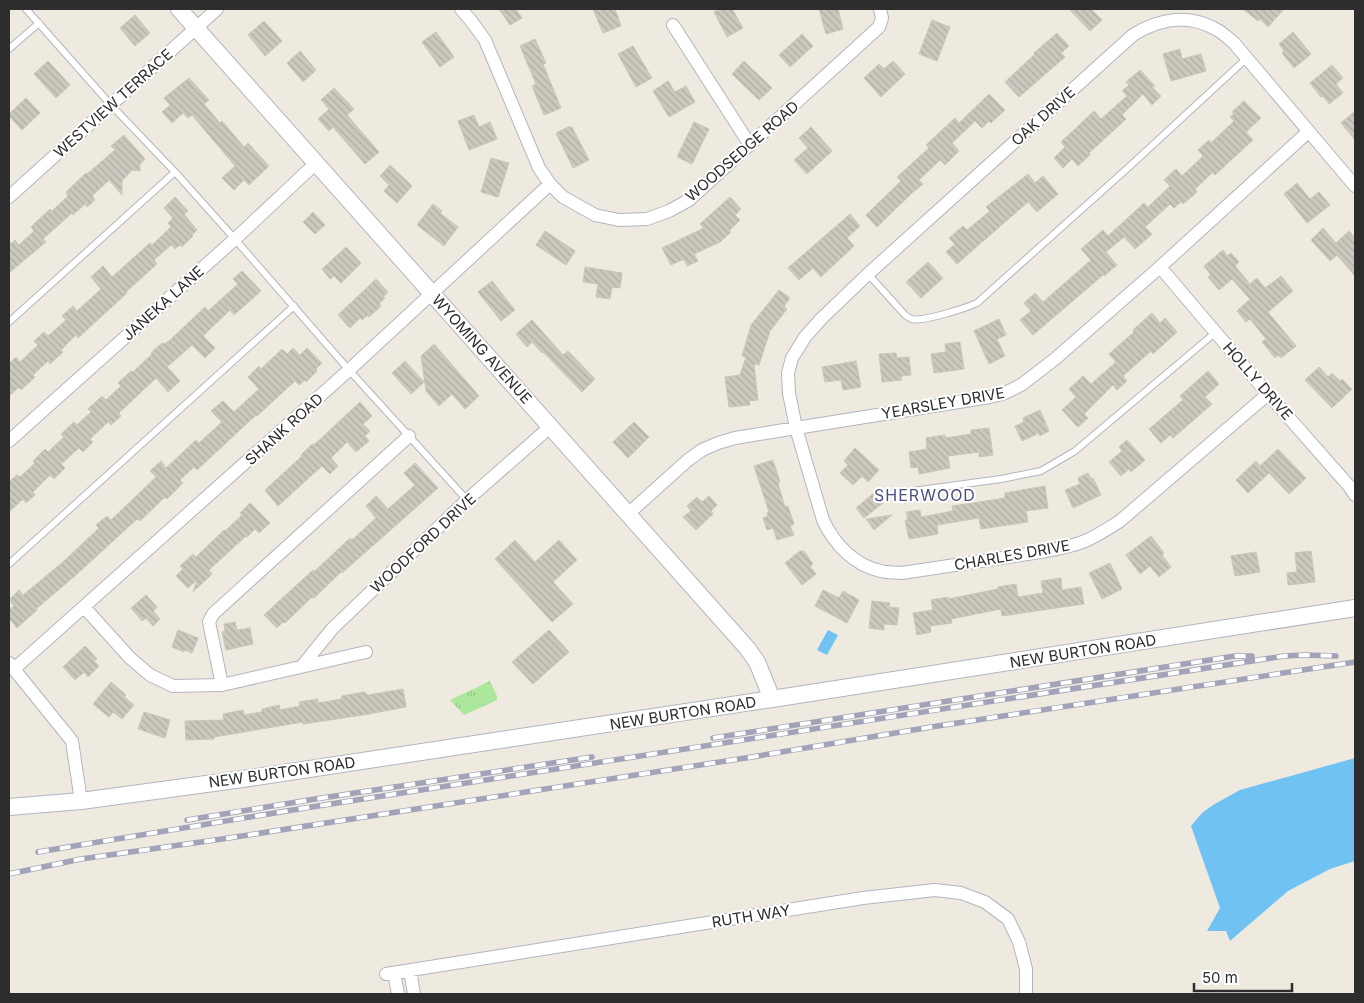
<svg xmlns="http://www.w3.org/2000/svg" width="1364" height="1003" font-family="Inter,sans-serif">
	<style>
		.park { fill: url(#park-tufts) }
		.water { fill: #70c2f3 }
		.building { fill: url(#building-back-hatch); stroke: #cbc6b9 }
		.lines { fill: none; stroke-linecap: round; stroke-linejoin: round }
		.service-casing { stroke: #b3b4c1; stroke-width: 8 }
		.minor-casing { stroke: #b3b4c1; stroke-width: 14 }
		.tertiary-casing { stroke: #b3b4c1; stroke-width: 18 }
		.service { stroke: #fff; stroke-width: 6 }
		.minor { stroke: #fff; stroke-width: 12 }
		.tertiary { stroke: #fff; stroke-width: 16 }
		.rail-casing { stroke: #a2a2b8; stroke-width: 5.5 }
		.rail { stroke: #fff; stroke-width: 4; stroke-dasharray: 11; stroke-linecap: butt }
		.labels { text-anchor: middle; dominant-baseline: central; stroke-width: 4; stroke-linejoin: round; paint-order: stroke }
		.street-label { font-size: 15px; fill: #2d2d2d; stroke: #fff }
		.neighbourhood-label { font-size: 16px; letter-spacing: 1px; fill: #4b4e81; stroke: #fff }
	</style>
	<defs>
		<pattern id="park-tufts" width="24" height="20" patternUnits="userSpaceOnUse" patternTransform="scale(1.25)"><rect width="24" height="20" fill="#ace79b"/><path d="M3 7l-1-3M5 7V3M7 7l1-3M15 17l-1-3M17 17v-4M19 17l1-3" fill="none" stroke="#94c686"/></pattern>
		<pattern id="building-back-hatch" width="6" height="6" patternUnits="userSpaceOnUse" patternTransform="scale(1.25)"><rect width="6" height="6" fill="#cbc8be"/><path d="M-1 5l2 2M0 0l6 6M5-1l2 2" fill="none" stroke="#afaca4"/></pattern>
	</defs>
	<rect width="100%" height="100%" fill="#efeae0"/>
	<path class="park" d="M490 681 497 696V700L464 715 450 700Z"/>
	<path class="water" d="M828 630 838 635 827 655 817 650Z
		M1355 758V861L1330 869 1288 891 1230 941 1226 931H1207L1220 908 1191 826 1202 813 1213 805 1240 790Z"/>
	<path class="building" d="M499 9H516L522 18 510 25Z
		M593 9H615L621 26 603 33Z
		M721 9H732L743 28 727 37 714 12Z
		M819 9H838L843 29 826 34Z
		M1069 9H1091L1102 20 1090 31Z
		M1243 9H1284L1268 27 1260 19 1258 21Z
		M135 15 150 33 135 46 120 28Z
		M932 20 950 27 937 61 919 54Z
		M264 21 282 41 265 56 248 35Z
		M436 32 454 57 440 67 422 42Z
		M1293 32 1311 54 1294 68 1282 53 1284 51 1279 44Z
		M1057 33 1069 46 1061 53 1065 57 1019 97 1005 82 1035 54 1034 53Z
		M802 34 813 46 790 67 779 55Z
		M535 39 546 63 543 64 561 108 544 115 532 86 536 84 520 46Z
		M633 46 652 78 636 87 618 54Z
		M1180 49 1182 59 1201 54 1206 71 1171 81 1163 54Z
		M300 51 316 70 303 82 287 63Z
		M48 61 70 85 56 98 34 74Z
		M744 61 772 88 759 100 732 74Z
		M893 61 905 74 881 97 864 78 879 64 884 69Z
		M1332 65 1343 78 1336 84 1343 93 1329 104 1323 96 1321 97 1310 83Z
		M1140 70 1155 86 1152 87 1161 96 1152 105 1143 94 1122 115 1126 119 1089 153 1090 155 1078 166 1072 159 1063 168 1054 158 1065 147 1061 142 1094 111 1101 119 1127 96 1122 91 1129 85 1126 82Z
		M189 78 209 100 204 104 220 123 222 121 244 147 248 143 269 166 249 185 244 180 234 190 222 178 235 166 192 115 188 118 183 113 172 123 162 112 170 105 164 98Z
		M668 81 675 92 686 86 695 102 669 117 653 91Z
		M334 88 354 109 347 115 379 152 365 164 333 127 329 131 318 119 329 109 321 100Z
		M989 94 1005 110 991 123 989 121 982 128 975 121 952 143 959 151 945 165 940 160 919 180 923 184 912 193 877 227 866 215 901 181 897 177 929 148 926 145 955 118 959 123Z
		M26 98 40 113 22 130 9 116V114Z
		M1244 101 1261 118 1246 132 1253 140 1215 175 1213 172 1195 189 1197 192 1183 204 1181 202 1174 208 1170 204 1145 227 1152 234 1135 249 1124 237 1106 252 1117 265 1104 276 1103 275 1033 335 1020 320 1031 311 1024 303 1035 293 1043 302 1091 260 1081 249 1103 230 1108 236 1144 203 1148 207 1170 186 1164 180 1176 169 1182 176 1203 156 1198 150 1209 140 1211 143 1234 121 1230 117 1234 114 1232 112Z
		M1355 111V140L1341 123Z
		M474 115 479 127 490 122 497 139 469 150 458 121Z
		M694 122 709 129 692 164 677 157Z
		M568 127H572L589 160 573 168 556 133Z
		M811 127 832 151 807 174 794 160 808 148 799 138Z
		M124 135 145 159 140 164V171L132 170 122 181V195L109 180 92 196 95 200 87 207 85 204 73 215 72 213 43 239 46 242 9 273V245L15 240 19 245 34 231 31 227 50 209 52 211 68 196 66 192 86 173 87 174 115 150 111 146Z
		M491 158 509 163 498 197 481 192Z
		M390 165 412 186 397 203 384 191 389 185 380 176Z
		M1028 174 1035 183 1043 176 1058 194 1037 212 1028 202 957 264 946 252 955 244 949 238 963 226 967 230 990 211 986 207Z
		M1297 183 1310 199 1319 192 1330 205 1307 223 1284 194Z
		M175 197 188 211 184 214 197 230 192 235 193 236 182 247 180 245 175 249 171 245 154 260 157 264 126 292 127 293 78 338 76 335 61 350 63 352 50 364 48 361 33 375 35 377 21 390 19 387 9 396V364L16 357 20 362 38 345 34 341 44 332 48 336 66 320 62 316 73 306 77 311 101 289 91 277 103 266 112 277 150 243 152 245 171 227 168 223 173 218 164 208Z
		M730 197 741 209 735 215 740 220 729 231 731 232 720 242 694 254 698 261 687 266 684 259 671 265 662 248 704 228 700 224Z
		M433 204 442 211 440 213 458 227 444 246 417 225Z
		M313 212 325 225 315 234 303 222Z
		M850 214 860 226 847 238 854 246 821 277 813 268 799 280 788 268Z
		M1323 228 1336 243 1349 231 1355 238V276L1337 255 1330 261 1311 240Z
		M545 231 575 251 566 265 536 245Z
		M346 247 361 263 341 283 334 276 330 279 322 269Z
		M1223 250 1227 256 1231 253 1239 262 1235 266 1250 284 1257 278 1265 288 1281 276 1293 291 1268 312 1296 346 1281 358 1278 355 1275 358 1262 342 1266 339 1250 319 1246 322 1237 311 1250 299 1232 279 1219 290 1208 277 1211 275 1204 266Z
		M928 262 943 278 921 298 906 282Z
		M585 267 622 273 620 288 612 287 610 299 596 297 598 284 583 282Z
		M242 271 261 291 234 315 230 310 203 336 215 348 205 358 192 345 167 367 180 381 168 392 156 378 119 413 121 416 111 425 108 422 90 439 93 442 83 452 79 448 61 464 65 468 54 479 50 475 33 492 35 495 26 503 23 499 9 512V482L17 475 20 477 35 463 33 461 45 449 48 452 64 437 61 434 74 422 77 425 91 412 88 409 102 396 106 400 121 386 118 383 131 371 133 372 152 354 151 353 162 343 164 344 169 341 205 307 208 311 238 284 233 279Z
		M376 279 388 292 383 297 385 298 379 304 381 306 369 317 368 315 362 320 360 318 350 328 338 315Z
		M492 281 515 310 501 321 478 292Z
		M779 290 790 298 784 306 787 309 770 331 759 365 754 364 758 400 749 401 750 405 729 407 725 377 740 375 746 357 742 356 751 325Z
		M1152 313 1160 323 1165 318 1177 332 1153 354 1151 351 1123 376 1127 381 1117 390 1113 385 1084 414 1088 418 1078 427 1062 410 1076 397 1069 389 1083 376 1091 384 1116 362 1109 354 1134 332 1133 330Z
		M999 319 1006 335 997 339 1005 356 989 364 974 331Z
		M532 320 563 355 568 351 595 379 582 392 543 352 542 353 532 342 527 347 516 334Z
		M960 342 964 369 934 373 931 354 946 352 945 344Z
		M434 344 479 396 465 409 452 394 439 406 426 391 421 356Z
		M293 348 300 355 307 348 322 363 316 369 317 371 306 382 305 380 299 385 295 381 257 416 256 415 197 470 194 467 180 480 183 483 167 499 165 497 140 521 137 519 76 575 36 609 37 610 17 628 9 618V610L14 606 9 600 19 590 23 595 63 562 99 528 96 525 107 516 111 520 156 477 150 471 161 461 166 468 196 440 199 443 222 422 211 411 223 401 234 412 259 389 248 377 259 366 261 369 282 349 287 354Z
		M896 353 897 358 909 357 911 375 901 376 902 380 882 382 879 354Z
		M405 361 424 382 411 394 392 373Z
		M856 361 861 387 843 390 841 380 825 382 822 367Z
		M1319 367 1328 377 1332 373 1340 381 1342 379 1352 389 1332 408 1305 380Z
		M1208 371 1219 384 1205 397 1212 404 1173 438 1170 435 1161 443 1149 429 1183 400 1180 396Z
		M360 402 372 416 363 424 370 431 365 436 369 441 356 452 347 442 331 458 338 466 330 474 322 466 278 506 265 490 302 456 301 455 311 445 315 444Z
		M1040 410 1049 431 1040 436 1036 429 1037 434 1022 441 1015 426 1024 422 1023 418Z
		M634 422 649 437 628 458 613 442Z
		M989 428 993 455 979 457V452L948 456 950 468 919 474 918 467 911 468 909 452 927 449 926 438 945 435V438L971 434V430Z
		M1127 440 1145 460 1131 472 1129 469 1121 476 1109 462 1122 451 1119 447Z
		M855 448 879 470 868 482 862 476 853 485 840 473 848 465 844 461Z
		M1278 449 1306 478 1289 494 1269 473 1248 493 1236 480 1256 461 1260 466Z
		M773 460 780 482 778 483 785 507 788 506 794 524 790 526 794 535 777 540 773 528 767 530 763 518 768 516 767 513 769 512 754 466Z
		M415 463 438 488 342 573 341 572 314 598 312 597 285 623 283 622 277 628 264 615 313 570 314 572 350 538 352 540 376 518 366 506 376 496 388 509 415 485 404 473Z
		M1088 473 1091 479 1093 478 1101 495 1073 508 1065 490 1080 484 1078 478Z
		M1045 486 1048 508 1026 511 1028 522 981 529 979 518 937 525 938 534 909 539 905 520H908L906 512 920 510 921 517 953 511 952 506 1005 498V493Z
		M875 492 883 503 864 518 856 508Z
		M709 496 717 505 711 511 713 514 696 530 683 517 691 511 687 506 697 497 702 502Z
		M250 503 270 523 259 533 255 529 247 537 246 536 209 570 212 574 193 592 197 580 188 588 176 576 183 569 180 566 193 554 196 557 224 530 225 531 242 515 240 513Z
		M892 515 874 530 866 519Z
		M1151 536 1164 553 1162 555 1171 567 1159 577 1150 566 1140 574 1126 555Z
		M515 540 535 562 559 540 577 560 553 582 573 604 552 622 495 559Z
		M800 551H804L813 564 810 566 816 574 802 585 785 563Z
		M1311 551 1315 582 1288 585 1287 573 1297 572 1295 553Z
		M1256 552 1260 572 1235 576 1231 556Z
		M1110 563 1122 589 1102 599 1089 573Z
		M1061 578 1062 590 1081 587 1084 604 1002 616 1001 609 951 619 952 623 930 626 931 632 917 635 913 613 933 610 931 600 948 597V599L998 589V587L1016 584 1018 597 1043 593 1041 581Z
		M823 590 839 598 843 591 859 600 847 623 815 606Z
		M146 595 157 607 153 611 160 619 153 626 146 618 142 621 131 608Z
		M872 601 890 603 889 607 899 608 897 625 884 624V630L869 628Z
		M235 622 237 630 250 628 253 644 226 650 222 632 225 631 224 624Z
		M178 630 198 638 192 653 185 650 184 652 172 647Z
		M549 630 569 652 533 684 512 662Z
		M85 646 97 659 94 661 99 666 88 677 84 672 75 680 63 667Z
		M111 682 126 695 124 697 134 705 122 719 113 712 109 717 93 704Z
		M403 689 406 707 369 714 303 724V722L214 737V739L186 740 185 721 224 720 223 714 243 710 244 715 262 712V709L279 705 280 710 300 706 299 702 318 699V703L341 699 342 696 364 692 368 695Z
		M144 712 170 720 165 738 138 729Z"/>
	<g class="lines">
		<g class="service-casing">
			<path id="service" d="M26 9 111 105 175 172 226 229 349 370 467 500
				M9 49 39 23
				M868 274 905 315C907 316 909 318 912 319 923 322 966 308 977 303L1130 166 1247 58
				M9 322 175 172
				M905 492 1001 479 1041 471 1075 451 1216 332
				M9 564 294 306"/>
		</g>
		<g class="minor-casing">
			<path id="minor" d="M461 9 472 22 485 40 539 168 550 184 563 197 595 215 619 220 647 219 669 211 689 200 879 27 882 18 880 9
				M673 25 750 145
				M9 197 217 9
				M1160 267 1268 394 1349 486 1355 495
				M1268 394 1120 521C1109 528 1097 536 1085 541 1071 547 1056 549 1041 552L902 573C895 572 888 573 881 571 855 566 834 544 823 520L796 428 789 393 788 373 792 358 805 337 822 318 868 274 1133 35C1160 18 1190 13 1219 31 1224 34 1229 39 1234 43L1355 186
				M9 441 235 239 316 163
				M628 514 688 460 702 450 718 443 735 438 796 428 990 397 1005 393 1021 385 1055 359 1160 267 1308 132
				M84 607 130 658 150 675 173 686 222 685 366 652
				M9 663 72 741 81 801
				M302 666 333 628 467 500 551 426
				M14 669 349 370 550 184
				M222 685 209 622 213 614 409 436
				M410 970 414 994
				M394 973 398 994
				M386 974 863 898 935 890 961 893 985 902 1008 919 1019 942 1026 969V994"/>
		</g>
		<g class="tertiary-casing">
			<path id="tertiary" d="M179 9 747 648 757 662 772 699
				M9 807 81 801 243 779 772 699 1355 608"/>
		</g>
		<use href="#service" class="service"/>
		<use href="#minor" class="minor"/>
		<use href="#tertiary" class="tertiary"/>
		<g class="rail-casing">
			<path id="rail" d="M713 738 1235 656H1252
				M187 820 315 799 592 757
				M38 852 305 808 1284 656 1305 655 1336 656
				M9 874 81 859 229 838 752 757 931 727 1355 662"/>
		</g>
		<use href="#rail" class="rail"/>
	</g>
	<g class="labels">
		<g class="street-label">
			<text transform="translate(113 103) rotate(-42)">WESTVIEW TERRACE</text>
			<text transform="translate(1043 116) rotate(-42)">OAK DRIVE</text>
			<text transform="translate(742 151) rotate(-41)">WOODSEDGE ROAD</text>
			<text transform="translate(163 303) rotate(-42)">JANEKA LANE</text>
			<text transform="translate(482 349) rotate(48)">WYOMING AVENUE</text>
			<text transform="translate(1258 381) rotate(49)">HOLLY DRIVE</text>
			<text transform="translate(943 403) rotate(-10)">YEARSLEY DRIVE</text>
			<text transform="translate(284 429) rotate(-42)">SHANK ROAD</text>
			<text transform="translate(423 543) rotate(-43)">WOODFORD DRIVE</text>
			<text transform="translate(1012 555) rotate(-10)">CHARLES DRIVE</text>
			<text transform="translate(1083 651) rotate(-9)">NEW BURTON ROAD</text>
			<text transform="translate(683 713) rotate(-9)">NEW BURTON ROAD</text>
			<text transform="translate(282 772) rotate(-8)">NEW BURTON ROAD</text>
			<text transform="translate(751 916) rotate(-9)">RUTH WAY</text>
		</g>
		<g class="neighbourhood-label">
			<text x="925" y="495">SHERWOOD</text>
		</g>
	</g>
	<rect width="1364" height="1003" fill="none" stroke="#2d2d2d" stroke-width="20"/>
	<path d="M1194 983v8h98v-8" fill="none" stroke="#2d2d2d" stroke-width="2.5"/>
	<text x="1202" y="983" font-size="15" fill="#2d2d2d" stroke="#ffffff" stroke-width="4" paint-order="stroke">50 m</text>
</svg>
